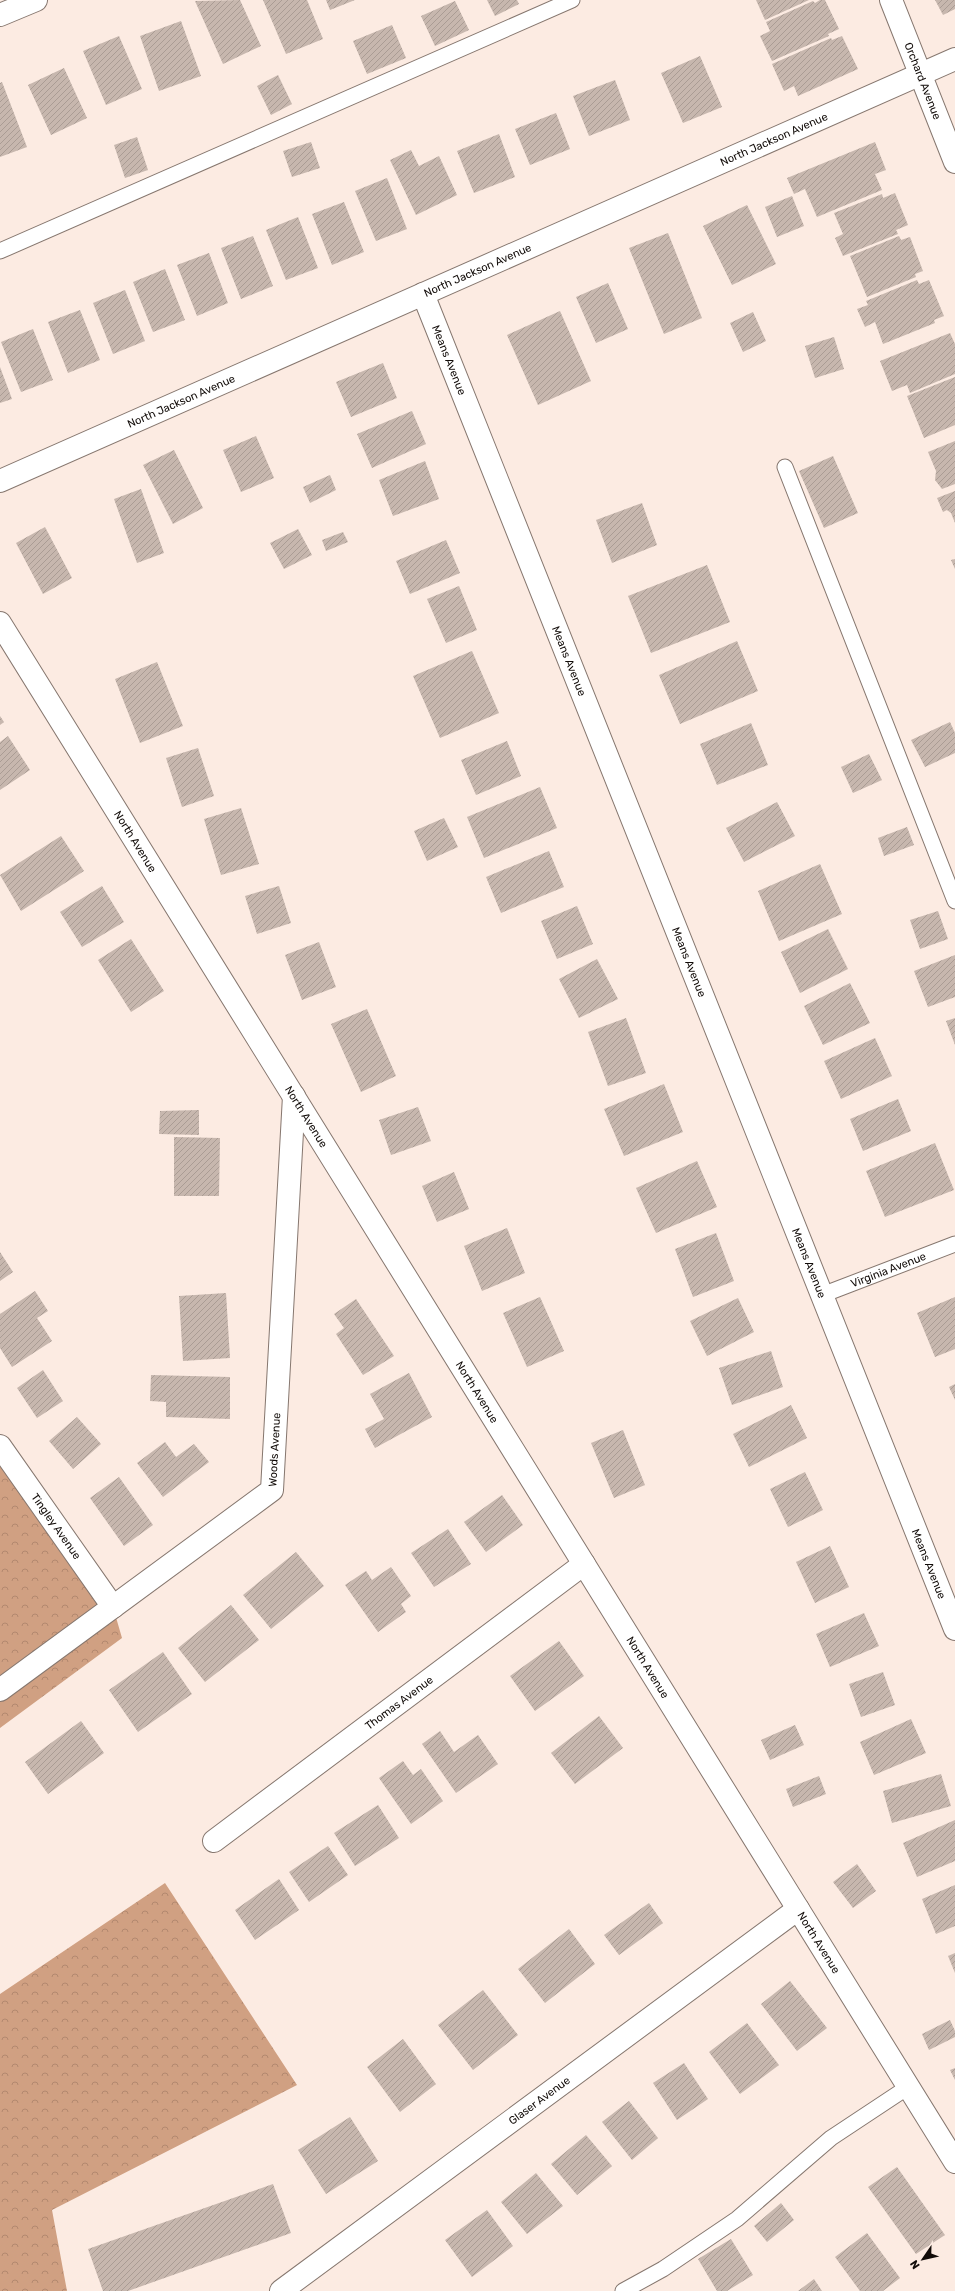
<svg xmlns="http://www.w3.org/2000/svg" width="955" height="2291" font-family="Rubik,sans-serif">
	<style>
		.forest { fill: url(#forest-crowns) }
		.building { fill: url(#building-hatch) }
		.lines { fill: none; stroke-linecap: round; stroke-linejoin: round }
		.service-casing { stroke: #86776f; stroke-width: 17 }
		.minor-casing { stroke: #86776f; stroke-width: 24 }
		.service { stroke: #fff; stroke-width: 15 }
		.minor { stroke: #fff; stroke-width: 22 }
		.labels { text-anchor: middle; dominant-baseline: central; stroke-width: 4; stroke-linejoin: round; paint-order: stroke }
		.street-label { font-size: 11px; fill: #110b08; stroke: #fcebe2 }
	</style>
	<defs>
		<pattern id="forest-crowns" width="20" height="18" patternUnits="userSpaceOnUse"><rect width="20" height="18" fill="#d0a082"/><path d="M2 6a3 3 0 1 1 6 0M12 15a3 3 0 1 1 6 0" fill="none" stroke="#b2886f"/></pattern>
		<pattern id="building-hatch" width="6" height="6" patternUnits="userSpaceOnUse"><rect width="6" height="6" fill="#c7b7ae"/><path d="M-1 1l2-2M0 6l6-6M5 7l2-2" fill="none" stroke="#aa9c94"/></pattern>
	</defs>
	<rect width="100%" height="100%" fill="#fcebe2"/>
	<path class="forest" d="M0 1446 113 1607 122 1638 0 1728Z
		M165 1883 297 2085 52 2210 67 2291H0V1994Z"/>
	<path class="building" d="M240 0 261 46 223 64 195 1Z
		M263 0H307L323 39 286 54Z
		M326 0H355L330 10Z
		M487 0H517L519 4 495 16Z
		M756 0H809L765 20Z
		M820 0H825L839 29 828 34 829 36 772 61 760 36 770 31 766 22 813 1 815 3Z
		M935 0H955V9L943 15Z
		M455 1 469 30 435 46 421 16Z
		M181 21 201 76 159 91 140 36Z
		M392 25 406 58 367 74 353 41Z
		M119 36 142 89 106 105 83 51Z
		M842 36 858 69 798 96 794 86 784 91 772 64 831 38 832 40Z
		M700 56 722 107 683 123 661 73Z
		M64 68 87 118 51 135 28 85Z
		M278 75 292 104 271 115 257 86Z
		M615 80 630 120 589 136 573 96Z
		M2 82 27 147 0 157V83Z
		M556 113 570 149 530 165 515 129Z
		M499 134 515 177 474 193 457 151Z
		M137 137 148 170 125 178 114 145Z
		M311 142 320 168 292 177 283 151Z
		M875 142 886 170 875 174 882 190 817 217 805 189 794 194 787 178Z
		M411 150 419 166 439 156 457 195 416 215 390 160Z
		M387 178 407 229 376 241 355 191Z
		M895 193 908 225 896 230 898 234 843 256 835 238 843 234 834 213 882 194 883 198Z
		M792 196 804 226 777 237 765 207Z
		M344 202 364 252 332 265 312 214Z
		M747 205 776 264 732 285 703 226Z
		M298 217 318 268 286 280 266 230Z
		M668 233 702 318 664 334 629 248Z
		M253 236 273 286 241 299 221 248Z
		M899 236 901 240 910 237 923 271 915 274 916 277 867 297 850 256Z
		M209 253 228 303 197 316 177 265Z
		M165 269 185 320 153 332 133 282Z
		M917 280 919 284 929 280 944 316 934 320 935 323 883 344 875 322 865 327 857 309 868 305 866 301Z
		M608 283 628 329 596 343 576 297Z
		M125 290 145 341 113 354 93 303Z
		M80 310 100 360 68 373 48 322Z
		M560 311 591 381 538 405 507 335Z
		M753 312 766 341 743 352 730 323Z
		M33 329 53 380 21 392 1 342Z
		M950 333 955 344V374L910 393 907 385 892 391 880 361Z
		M834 337 844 369 815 378 805 346Z
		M383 363 397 398 351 417 336 382Z
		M0 367 12 399 0 403Z
		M955 377V425L924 438 907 396Z
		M412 411 426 444 372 468 357 434Z
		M256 436 274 478 241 492 223 450Z
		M955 441V484L942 489 935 480 936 471 928 452Z
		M174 450 203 508 173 524 143 465Z
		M833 456 858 513 824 528 799 471Z
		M425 461 439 499 393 516 379 480Z
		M330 475 336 490 310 503 303 487Z
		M141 489 164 553 137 563 114 499Z
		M955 491V523L951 513 947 510 943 512 937 498Z
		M642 503 657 545 612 563 596 520Z
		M45 527 72 578 43 594 16 543Z
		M298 529 312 555 284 569 270 543Z
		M343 532 348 542 326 551 322 540Z
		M446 540 460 573 410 594 396 561Z
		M955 559V569L951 560Z
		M707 565 730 622 651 653 628 596Z
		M459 586 477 630 446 643 427 599Z
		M737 641 758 691 680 724 659 675Z
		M472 651 499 713 440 738 413 676Z
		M157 662 183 726 140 743 115 679Z
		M0 716 4 722 0 725Z
		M950 722 955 733V753L925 767 911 740Z
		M751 723 768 765 717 785 700 744Z
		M8 736 30 770 0 790V742Z
		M507 741 521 776 476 795 461 760Z
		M198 748 214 796 182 807 166 758Z
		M869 754 882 780 853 793 841 767Z
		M540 787 557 828 484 858 467 817Z
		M777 802 795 836 744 862 726 828Z
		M241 808 259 864 221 875 204 819Z
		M444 818 458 847 427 861 414 831Z
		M907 827 914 845 884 856 878 838Z
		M61 836 84 871 21 911 0 875Z
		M549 851 564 887 501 913 486 877Z
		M820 864 842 914 779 941 758 891Z
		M102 886 124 922 82 947 60 912Z
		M279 886 291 923 257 934 245 896Z
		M577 906 593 944 557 959 541 921Z
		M938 911 948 939 920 949 910 920Z
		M828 929 848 969 800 993 781 952Z
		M131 939 164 991 131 1012 98 960Z
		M319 942 336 987 302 1000 285 955Z
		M955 955V997L928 1007 914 971Z
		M597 959 618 999 579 1018 559 979Z
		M850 983 870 1023 823 1045 804 1006Z
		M367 1009 396 1076 361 1092 331 1024Z
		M626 1018 646 1073 608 1086 588 1032Z
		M955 1018V1045L946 1021Z
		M875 1038 892 1076 841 1099 824 1061Z
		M664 1084 683 1132 624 1156 604 1109Z
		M898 1099 911 1131 863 1151 850 1119Z
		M418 1107 431 1141 391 1155 379 1120Z
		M199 1110V1135L159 1134 160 1111Z
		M174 1137 220 1138 219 1196H174Z
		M935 1143 954 1190 885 1217 866 1171Z
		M697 1161 717 1207 656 1233 636 1188Z
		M454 1172 469 1209 437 1222 422 1186Z
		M507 1228 525 1273 482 1291 464 1246Z
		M716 1233 734 1281 693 1297 675 1249Z
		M0 1252 13 1272 0 1281Z
		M35 1291 48 1311 37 1318 52 1341 12 1367 0 1348V1314Z
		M226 1293 230 1358 183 1361 179 1296Z
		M540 1297 564 1351 527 1367 503 1313Z
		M955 1297V1349L935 1357 917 1313Z
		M738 1298 754 1332 707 1356 690 1321Z
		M356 1299 394 1356 363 1375 336 1334 344 1328 334 1314Z
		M771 1351 783 1387 732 1405 719 1368Z
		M43 1370 63 1401 37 1418 17 1388Z
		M409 1373 432 1417 375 1448 365 1429 384 1419 370 1394Z
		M151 1375 230 1377V1419L166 1417V1402L150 1401Z
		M955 1384V1400L949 1387Z
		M791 1405 807 1438 749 1467 733 1434Z
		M77 1417 101 1444 73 1469 49 1441Z
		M623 1430 645 1485 614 1498 591 1443Z
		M165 1442 176 1457 194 1444 209 1462 163 1497 137 1463Z
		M805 1472 823 1510 788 1527 770 1489Z
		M119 1477 153 1525 124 1546 90 1498Z
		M502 1495 523 1525 486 1552 464 1522Z
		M448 1529 471 1564 434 1587 411 1553Z
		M830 1546 849 1587 815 1603 796 1562Z
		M296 1552 324 1586 271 1629 243 1595Z
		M391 1567 411 1596 401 1604 406 1612 378 1632 345 1585 366 1571 372 1580Z
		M231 1605 259 1640 205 1682 178 1648Z
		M864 1613 879 1646 830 1667 816 1634Z
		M559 1641 584 1676 535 1711 510 1676Z
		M163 1652 192 1694 138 1732 109 1690Z
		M883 1672 895 1705 861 1717 849 1684Z
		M599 1716 623 1748 575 1784 551 1753Z
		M911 1719 926 1753 874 1775 860 1742Z
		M81 1721 104 1753 48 1794 25 1762Z
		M795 1725 804 1745 770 1760 761 1740Z
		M440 1731 454 1752 478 1735 498 1764 456 1793 422 1744Z
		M403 1761 413 1775 421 1769 443 1801 411 1824 379 1778Z
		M941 1774 951 1806 892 1823 883 1791Z
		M819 1776 826 1794 793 1807 786 1789Z
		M378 1805 399 1838 355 1866 334 1833Z
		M955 1820V1861L917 1877 903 1843Z
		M328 1846 348 1875 309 1902 289 1872Z
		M857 1864 876 1891 853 1908 833 1882Z
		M279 1879 299 1910 255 1940 235 1910Z
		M955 1885V1926L936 1934 922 1899Z
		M649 1903 663 1923 619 1955 604 1935Z
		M569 1929 595 1964 545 2003 518 1969Z
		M955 1953V1973L948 1956Z
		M790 1981 827 2028 797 2051 761 2004Z
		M483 1990 518 2035 473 2070 438 2025Z
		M950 2020 955 2031V2037L929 2050 922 2034Z
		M747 2023 779 2065 740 2094 709 2052Z
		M403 2039 436 2084 400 2112 367 2067Z
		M684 2063 708 2099 677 2120 653 2083Z
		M955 2068V2080L950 2070Z
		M629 2101 658 2138 632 2160 602 2122Z
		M350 2117 378 2161 326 2194 298 2150Z
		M586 2135 612 2166 577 2195 551 2164Z
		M897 2167 945 2235 916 2254 868 2187Z
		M536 2173 563 2206 527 2234 501 2202Z
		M273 2184 291 2233 128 2291H103L88 2249Z
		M781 2203 794 2220 767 2242 754 2226Z
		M487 2210 513 2246 472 2277 445 2240Z
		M867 2233 900 2278 883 2291H860L835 2257Z
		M731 2239 753 2275 727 2291H717L698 2259Z
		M814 2279 822 2291H798Z"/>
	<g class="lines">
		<g class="service-casing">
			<g id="service">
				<path d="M0 251 572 0"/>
				<path d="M785 467 955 901"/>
				<path id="s1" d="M822 1295 955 1244"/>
				<path d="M623 2291 663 2269 737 2219 831 2138 908 2087"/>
			</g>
		</g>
		<g class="minor-casing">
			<g id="minor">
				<path id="s2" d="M891 0 955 162"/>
				<path d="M0 15 36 0"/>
				<path id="s3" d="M423 294 955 1629"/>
				<path id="s4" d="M0 481 955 59"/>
				<path id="s5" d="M0 623 955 2162"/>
				<path id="s6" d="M0 1446 113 1607"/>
				<path id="s7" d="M0 1690 272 1490 294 1096"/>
				<path id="s8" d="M214 1841 584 1564"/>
				<path id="s9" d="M281 2291 798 1909"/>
			</g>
		</g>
		<use href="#service" class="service"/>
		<use href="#minor" class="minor"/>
	</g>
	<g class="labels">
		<g class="street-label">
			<text stroke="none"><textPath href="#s2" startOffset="87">Orchard Avenue</textPath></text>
			<text stroke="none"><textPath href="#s4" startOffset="846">North Jackson Avenue</textPath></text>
			<text stroke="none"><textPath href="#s4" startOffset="522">North Jackson Avenue</textPath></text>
			<text stroke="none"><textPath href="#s3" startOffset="71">Means Avenue</textPath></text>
			<text stroke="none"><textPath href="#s4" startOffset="198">North Jackson Avenue</textPath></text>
			<text stroke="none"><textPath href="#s3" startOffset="395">Means Avenue</textPath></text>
			<text stroke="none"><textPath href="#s5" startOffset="257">North Avenue</textPath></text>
			<text stroke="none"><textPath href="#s3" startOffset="719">Means Avenue</textPath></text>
			<text stroke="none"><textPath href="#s5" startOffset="581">North Avenue</textPath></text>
			<text stroke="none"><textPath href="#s3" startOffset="1043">Means Avenue</textPath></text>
			<text stroke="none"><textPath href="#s1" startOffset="71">Virginia Avenue</textPath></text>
			<text stroke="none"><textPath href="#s5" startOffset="905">North Avenue</textPath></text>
			<text stroke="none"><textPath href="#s7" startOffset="378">Woods Avenue</textPath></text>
			<text stroke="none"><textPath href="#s6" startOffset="98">Tingley Avenue</textPath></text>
			<text stroke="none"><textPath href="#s3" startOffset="1367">Means Avenue</textPath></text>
			<text stroke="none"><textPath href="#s5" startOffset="1229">North Avenue</textPath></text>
			<text stroke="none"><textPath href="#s8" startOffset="231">Thomas Avenue</textPath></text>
			<text stroke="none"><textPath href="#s5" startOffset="1553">North Avenue</textPath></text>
			<text stroke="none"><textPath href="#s9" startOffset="321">Glaser Avenue</textPath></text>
		</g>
	</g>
	<g transform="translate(923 2259) rotate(236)" stroke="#fcebe2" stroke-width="3" paint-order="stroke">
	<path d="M0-3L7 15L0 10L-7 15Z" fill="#110b08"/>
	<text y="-6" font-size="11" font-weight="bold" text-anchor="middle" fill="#110b08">N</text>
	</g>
</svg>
